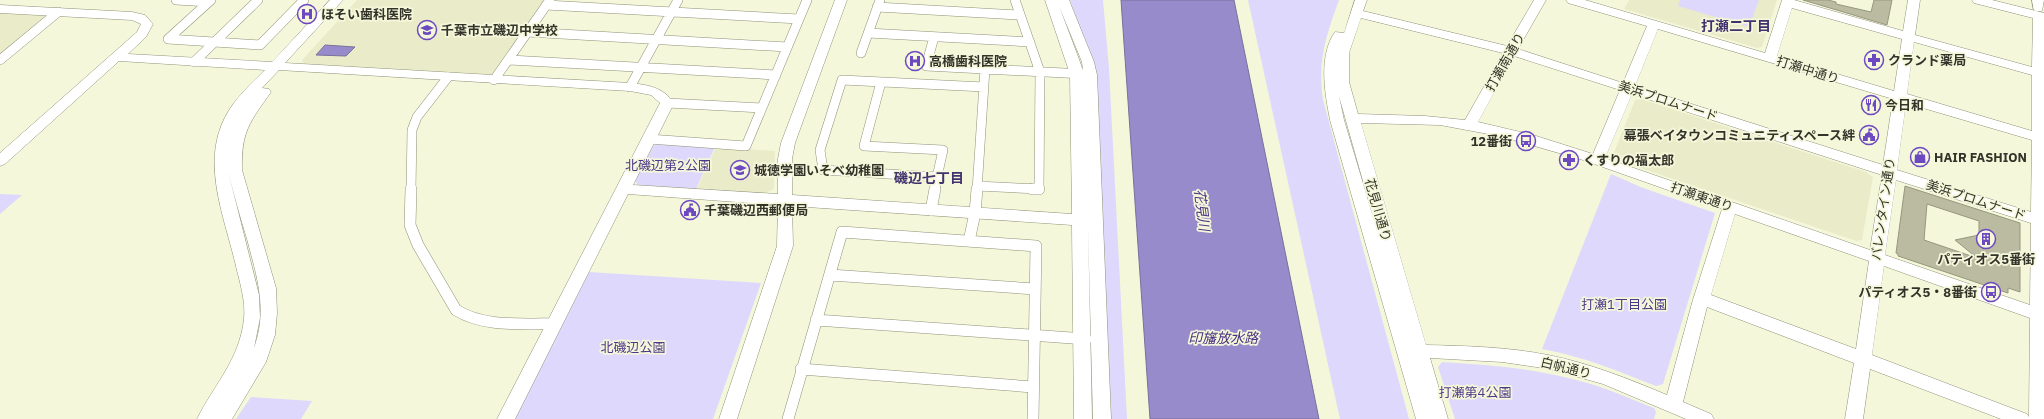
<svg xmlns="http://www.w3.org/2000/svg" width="2044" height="419" font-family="'IBM Plex Sans','Noto Sans JP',sans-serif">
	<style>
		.built { fill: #eaecc9 }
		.green { fill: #ddd8fc }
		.water { fill: #978bcb; stroke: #79719a }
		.building { fill: #babba1; stroke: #96987e; fill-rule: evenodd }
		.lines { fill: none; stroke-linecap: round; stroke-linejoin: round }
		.street-far1-casing { stroke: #909178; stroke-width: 10 }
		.street-casing { stroke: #909178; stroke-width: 12 }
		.secondary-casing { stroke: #909178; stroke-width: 1 }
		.street-far1 { stroke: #fff; stroke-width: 9 }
		.street { stroke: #fff; stroke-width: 11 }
		.secondary { fill: #fff; fill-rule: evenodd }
		.labels { text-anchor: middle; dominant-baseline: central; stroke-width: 3.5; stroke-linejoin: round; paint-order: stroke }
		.poi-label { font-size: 13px; font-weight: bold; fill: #333329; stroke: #f5f7db; text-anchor: start }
		.street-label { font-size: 13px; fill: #333329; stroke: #f5f7db }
		.park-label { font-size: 13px; fill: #4e3988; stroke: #f5f7db }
		.neighbourhood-label { font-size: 14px; font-weight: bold; fill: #41326e; stroke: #f5f7db }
		.water-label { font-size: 14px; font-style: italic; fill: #493381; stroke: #f5f7db }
	</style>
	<rect width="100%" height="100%" fill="#f5f7db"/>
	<path class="built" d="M357 0H546L494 73 490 75 304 64 302 60Z
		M1629 0H1777L1762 47 1757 48 1624 9Z
		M0 13 50 16 0 55Z
		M1641 99 1866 172 1873 177 1862 240 1856 241 1617 160 1613 155 1635 100Z
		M716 147 775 151 774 189 766 193 697 188Z"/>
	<path class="green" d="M1070 0H1103L1109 68 1127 419H1106L1094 67Z
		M1248 0H1339C1326 36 1317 61 1323 100L1409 419H1340Z
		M1680 0H1759L1749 27 1678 6Z
		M657 144 715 147 696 189 638 185 635 181 653 146Z
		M1611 174 1643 188 1715 213 1663 384 1656 386C1618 371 1582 356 1542 349Z
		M0 194 22 195 0 214Z
		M589 272 761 283 713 419H515Z
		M1442 362C1488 365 1532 368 1576 380 1602 386 1628 398 1654 408L1656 412 1654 419H1455L1438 367Z
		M251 397 312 401 301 419H236Z"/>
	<path class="water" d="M1121 0H1234L1319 419H1150Z
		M325 45 355 47 346 56 316 55Z"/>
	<path class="building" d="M1803 0H1828L1836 2V4L1871 12 1874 0H1892L1887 25Z
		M1905 186 2020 223V292L2008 288V293L1898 256V254L1896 253ZM1927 204 1979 221V235L1955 240 1977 258 1924 240Z"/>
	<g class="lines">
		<g class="street-far1-casing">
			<path id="street-far1" d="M176 0 209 2
				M211 0 168 39 260 45 304 0
				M546 5 799 19
				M877 7 1020 15
				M527 32 787 47
				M868 33 1030 42
				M934 37 926 66 1084 74
				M861 53 880 0
				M0 60 58 12
				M510 60 776 75
				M194 62 258 0
				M494 80 550 0
				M881 82 864 146 943 150 937 177
				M630 87 678 0
				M667 103 762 108
				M649 139 746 146 807 0
				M977 186 1039 189 1040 72 1015 0
				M411 190 412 130 417 117 448 77
				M935 190 937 177 823 170 820 150 842 80 984 87
				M977 190 985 69"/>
		</g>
		<g class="street-casing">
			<path id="street" d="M411 189 410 225 418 245 456 310C485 328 523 323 555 324
				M1032 189H1039
				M931 210 935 189
				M969 241 975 213 977 189
				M830 275 1035 289
				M816 320 1086 339
				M801 369 1033 387
				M788 419 842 232 1036 246 1033 419"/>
		</g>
		<g class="secondary-casing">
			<path id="secondary" d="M330 0H343L285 63 630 83C648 85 663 87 674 103L633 185 778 194V159L781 143 835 0H847L795 143 792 159V195L1072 214 1070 74 1045 0H1069L1094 62 1097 75 1111 419H1093L1088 226 1092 419H1074L1072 225 792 206 793 246 737 419H719L777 246 778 205 628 194 515 419H497L660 103 651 95 630 91 279 70 262 88 269 89 271 92C250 122 241 131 242 170L276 288 277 313 275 335 266 362 232 419H197C215 383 239 361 244 319 246 300 239 280 235 262 222 209 197 152 234 103 243 91 255 80 265 70L119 61 5 164 0 166V153L137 32 141 24 132 20 0 13V5L132 12 145 15 153 24 146 37 128 54 272 62ZM1059 6 1082 62 1083 71 1080 62ZM228 171C234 194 240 217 247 239 257 277 268 310 254 348L260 318 259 295Z
				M1355 0H1367L1363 11 1507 46 1534 0H1546L1518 49 1623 83 1647 26 1568 3 1566 0H1585L1765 53 1782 0H1794L1903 31 1908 0H1920L1915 35 2032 67 2033 18 1974 3 1972 0H1992L2044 13V419H2001L1870 369 1863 419H1845L1854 363 1707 307 1683 402 1711 414 1714 419H1686L1603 384 1550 369 1502 362 1430 358 1448 419H1416L1330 120C1325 94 1318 56 1335 32L1344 33ZM1792 8 1902 39 1894 91 1777 56ZM1361 18 1503 53 1465 120 1425 116 1358 114 1349 82V53ZM1658 29 1893 99 1883 165 1635 86ZM1914 42 2032 75V131L1907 94ZM1514 56 1620 90 1593 154 1533 135 1478 122ZM1632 94 1882 175 1870 250 1605 158ZM1339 96 1376 227 1344 120ZM1906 103 2032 140 2031 212 1897 170ZM1361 123 1440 125 1499 136 1580 159 1722 209 1692 303 1667 395C1629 379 1589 363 1548 355 1508 347 1467 346 1426 345ZM1896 180 2031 223 2030 305 1885 255ZM1735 214 1869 261 1856 349 1711 295ZM1884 266 2030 318 2029 417 2027 414 1872 355Z
				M2032 0H2044L2042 11H2034Z"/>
		</g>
		<use href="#street-far1" class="street-far1"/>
		<use href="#street" class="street"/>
		<use href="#secondary" class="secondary"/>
	</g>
	<defs>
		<g id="hospital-ring" transform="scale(1)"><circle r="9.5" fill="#f5f7db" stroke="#6c48c1" stroke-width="1.5"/><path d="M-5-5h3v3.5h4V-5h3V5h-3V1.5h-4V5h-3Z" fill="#6c48c1"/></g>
		<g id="school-ring" transform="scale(1)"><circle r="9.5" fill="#f5f7db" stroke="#6c48c1" stroke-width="1.5"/><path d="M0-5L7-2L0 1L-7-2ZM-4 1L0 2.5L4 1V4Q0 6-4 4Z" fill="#6c48c1"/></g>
		<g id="pharmacy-ring" transform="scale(1)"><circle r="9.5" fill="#f5f7db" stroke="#6c48c1" stroke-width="1.5"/><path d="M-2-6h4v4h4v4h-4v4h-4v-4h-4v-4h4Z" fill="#6c48c1"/></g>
		<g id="restaurant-ring" transform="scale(1)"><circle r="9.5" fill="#f5f7db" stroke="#6c48c1" stroke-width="1.5"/><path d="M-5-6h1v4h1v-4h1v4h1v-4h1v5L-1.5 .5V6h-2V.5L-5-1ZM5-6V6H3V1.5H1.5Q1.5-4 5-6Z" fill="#6c48c1"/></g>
		<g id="civic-ring" transform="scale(1)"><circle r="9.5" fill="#f5f7db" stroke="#6c48c1" stroke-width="1.5"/><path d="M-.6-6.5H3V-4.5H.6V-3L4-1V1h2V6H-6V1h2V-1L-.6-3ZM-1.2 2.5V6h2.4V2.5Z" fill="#6c48c1"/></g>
		<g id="bus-ring" transform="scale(1)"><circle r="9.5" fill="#f5f7db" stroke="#6c48c1" stroke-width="1.5"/><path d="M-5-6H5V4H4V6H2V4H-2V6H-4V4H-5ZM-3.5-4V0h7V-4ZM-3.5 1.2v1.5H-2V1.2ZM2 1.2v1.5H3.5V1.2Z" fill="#6c48c1"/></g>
		<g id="shop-ring" transform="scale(1)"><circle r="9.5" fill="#f5f7db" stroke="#6c48c1" stroke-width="1.5"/><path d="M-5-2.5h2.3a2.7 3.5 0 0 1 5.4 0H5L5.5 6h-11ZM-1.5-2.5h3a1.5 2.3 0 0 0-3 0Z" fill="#6c48c1"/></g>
		<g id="building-ring" transform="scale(1)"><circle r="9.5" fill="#f5f7db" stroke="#6c48c1" stroke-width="1.5"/><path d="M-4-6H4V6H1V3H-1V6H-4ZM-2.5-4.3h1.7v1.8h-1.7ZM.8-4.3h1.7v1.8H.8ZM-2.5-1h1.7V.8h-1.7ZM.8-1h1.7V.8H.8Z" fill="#6c48c1"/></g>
	</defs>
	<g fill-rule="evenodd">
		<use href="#hospital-ring" x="307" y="14"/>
		<use href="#school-ring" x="427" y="30"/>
		<use href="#pharmacy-ring" x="1874" y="60"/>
		<use href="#hospital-ring" x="915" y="61"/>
		<use href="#restaurant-ring" x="1871" y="105"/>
		<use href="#civic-ring" x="1869" y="135"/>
		<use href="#bus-ring" x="1526" y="141"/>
		<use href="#shop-ring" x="1920" y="157"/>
		<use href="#pharmacy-ring" x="1569" y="160"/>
		<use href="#school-ring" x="740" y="170"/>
		<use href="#civic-ring" x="690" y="210"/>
		<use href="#building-ring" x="1986" y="239"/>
		<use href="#bus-ring" x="1991" y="292"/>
	</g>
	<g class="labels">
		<g class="poi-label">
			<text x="321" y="14">ほそい歯科医院</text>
			<text x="441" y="30">千葉市立磯辺中学校</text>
			<text x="1888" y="60">クランド薬局</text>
			<text x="929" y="61">高橋歯科医院</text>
			<text x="1885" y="105">今日和</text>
			<text x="1855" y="135" text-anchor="end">幕張ベイタウンコミュニティスペース絆</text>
			<text x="1512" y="141" text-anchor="end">12番街</text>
			<text x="1934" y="157">HAIR FASHION</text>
			<text x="1583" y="160">くすりの福太郎</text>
			<text x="754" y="170">城徳学園いそべ幼稚園</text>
			<text x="704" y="210">千葉磯辺西郵便局</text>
			<text x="1986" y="259" text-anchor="middle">パティオス5番街</text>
			<text x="1977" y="292" text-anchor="end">パティオス5・8番街</text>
		</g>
		<g class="street-label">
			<text transform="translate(1505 62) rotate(-60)">打瀬南通り</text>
			<text transform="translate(1808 70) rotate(17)">打瀬中通り</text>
			<text transform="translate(1668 101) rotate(18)">美浜プロムナード</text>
			<text transform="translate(1702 197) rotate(19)">打瀬東通り</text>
			<text transform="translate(1976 200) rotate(18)">美浜プロムナード</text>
			<text transform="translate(1883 209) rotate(-82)">バレンタイン通り</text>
			<text transform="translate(1378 210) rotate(74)">花見川通り</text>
			<text transform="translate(1566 368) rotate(14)">白帆通り</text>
		</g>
		<g class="park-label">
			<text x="668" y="165">北磯辺第2公園</text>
			<text x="1624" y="304">打瀬1丁目公園</text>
			<text x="633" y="347">北磯辺公園</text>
			<text x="1475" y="392">打瀬第4公園</text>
		</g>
		<g class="neighbourhood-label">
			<text x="1736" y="26">打瀬二丁目</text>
			<text x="929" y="178">磯辺七丁目</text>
		</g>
		<g class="water-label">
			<text transform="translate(1202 210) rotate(83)">花見川</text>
			<text x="1223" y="338">印旛放水路</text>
		</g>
	</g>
</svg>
